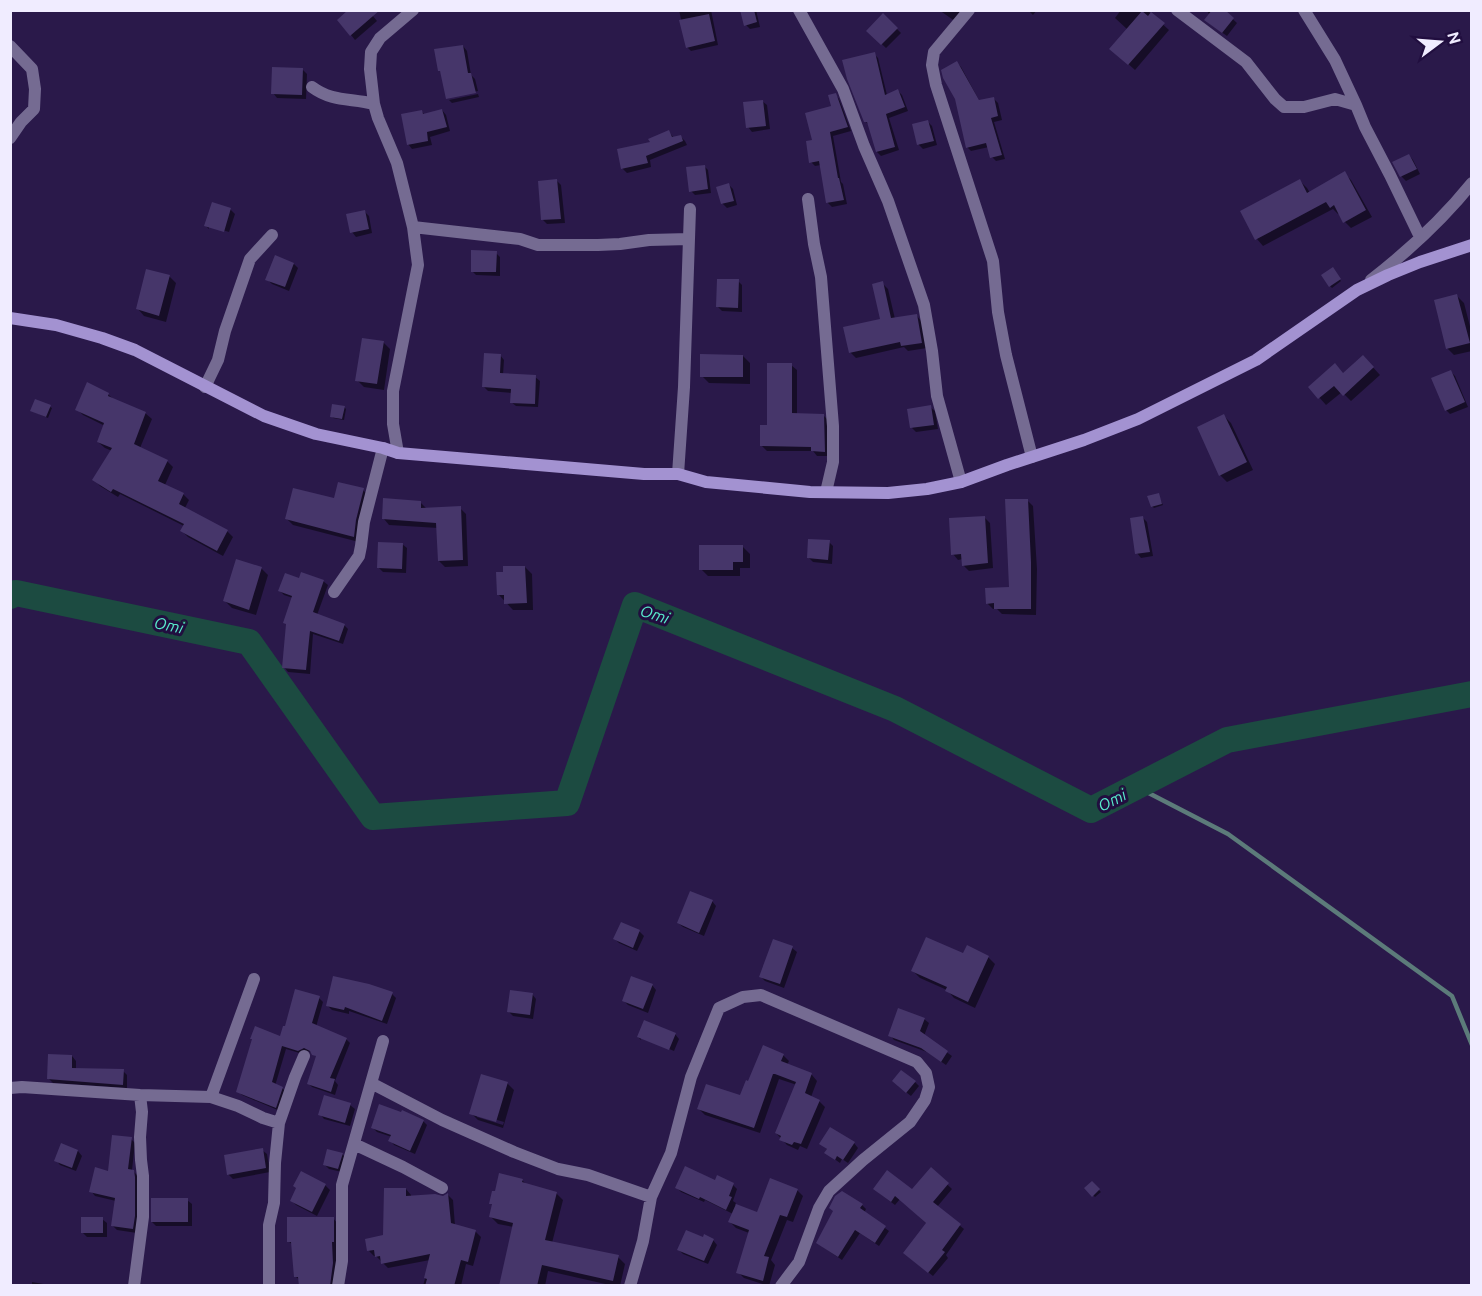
<svg xmlns="http://www.w3.org/2000/svg" width="1482" height="1296" font-family="Ubuntu,sans-serif">
	<style>
		.shadow { fill: #0007; fill-rule: evenodd }
		.lines { fill: none; stroke-linecap: round; stroke-linejoin: round }
		.stream { stroke: #5c7b7a; stroke-width: 4.5 }
		.river { stroke: #1c4b41; stroke-width: 26 }
		.building { fill: #46366a }
		.street { stroke: #756b92; stroke-width: 12 }
		.secondary { stroke: #a392d1; stroke-width: 12 }
		.labels { text-anchor: middle; dominant-baseline: central; stroke-width: 6; stroke-linejoin: round; paint-order: stroke }
		.water-label { font-size: 16px; font-style: italic; fill: #59eccc; stroke: #210e3f }
	</style>
	<rect width="100%" height="100%" fill="#2a194a"/>
	<path class="shadow" d="M368 10 377 21 355 40 339 20Z
		M679 10H711L718 45 691 51 687 47Z
		M742 10H756L760 27 750 29 746 25Z
		M939 10H971L959 24Z
		M1028 10H1037L1033 15Z
		M1121 10H1147L1169 30 1135 70 1117 54 1128 30 1115 18Z
		M1206 10H1223L1237 23 1227 36 1210 24V15Z
		M883 15 901 33 886 48 868 31Z
		M463 46 467 51 471 75 475 79 478 91 449 97V99L442 74 439 70Z
		M874 54 878 58 887 95 898 91 902 95 908 111 889 118 899 150 881 156 877 152 869 125 865 121Z
		M957 63 961 67 980 102 994 99 998 103 1002 120 994 122 1005 159 996 161 992 157 989 147 971 151 967 147 956 99Z
		M303 70 307 74 306 99 277 98 273 93Z
		M478 94 479 97 452 103 449 100Z
		M835 95 839 99 851 131 833 136 841 182 843 184 847 204 832 207 828 203 821 165 815 166 811 162 833 107Z
		M762 101 767 105 770 129 752 132 748 127Z
		M442 110 446 115 450 131 430 137 432 145 412 149 408 144 422 112 425 115Z
		M928 122 932 126 937 145 923 149 919 145 914 125Z
		M669 132 674 138 681 137 685 141 687 145 650 160 651 167 627 173 622 168 652 143Z
		M1409 155 1413 160 1420 174 1406 181 1402 177 1394 163Z
		M704 166 708 170 711 193 695 195 691 191Z
		M1344 173 1351 180 1372 217 1351 228 1345 222 1340 213 1338 214 1333 209 1263 246 1257 239 1242 212 1300 181 1307 188 1310 193Z
		M557 181 561 185 565 223 547 224 543 220Z
		M729 185 733 189 737 205 727 208 722 203Z
		M230 209 235 214 229 232 209 226V229L206 226Z
		M364 211 369 216 372 233 356 237 352 232Z
		M496 253 500 257V276L476 275 472 271Z
		M294 264 298 268 289 291 272 284 267 279Z
		M1334 271 1341 281 1332 288 1330 286Z
		M169 276 176 283 166 322 144 316 138 309Z
		M738 281 742 285V312L722 311 718 307Z
		M882 283 888 289 895 319 917 316 922 322 927 348 908 351 904 347 856 358 850 352 882 321Z
		M1457 296 1464 303 1472 334V351L1454 355 1447 348Z
		M383 342 390 349 384 390 364 387 357 380Z
		M500 355 504 360 503 375 535 377 540 381 538 407 516 406 511 402 512 393 488 391 484 387Z
		M743 356 750 363V384L709 383 702 376Z
		M1370 364 1380 375 1351 401 1342 392 1326 405 1310 387Z
		M791 365 797 370V414L823 415 829 421 830 456H817L813 451H767L761 445Z
		M1451 372 1455 376 1468 407 1450 414 1446 410Z
		M108 394 115 401 145 413 152 419 140 448 167 461 173 467 165 485 183 494 189 500 185 508 227 531 233 537 223 556 188 537 182 531 184 526 120 494 118 497 100 486 94 479 112 451 105 448 98 442 105 426 83 415 77 409Z
		M50 407 52 408 48 418 32 411Z
		M344 407 346 409 344 420 333 418 332 416Z
		M930 407 935 411 938 429 916 432 912 428Z
		M1224 416 1231 423 1253 470 1227 482 1220 475Z
		M363 490 369 496 359 542 293 525 287 519Z
		M1158 495 1163 505 1154 508 1152 506Z
		M1027 500 1033 506 1037 569 1036 615 1002 614 997 609H993L987 603 1010 588Z
		M420 502 427 509 460 508 466 514 468 566 445 567 439 561 438 528 389 525 384 519Z
		M984 517 990 523 993 568 969 571 964 566 963 559 958 560 953 554Z
		M1143 518 1147 522 1153 556 1141 558 1137 553Z
		M829 542 833 546 832 564 813 562 809 558Z
		M402 544 407 548 406 573 383 572 378 567Z
		M743 547 750 554V568H740V576H708L701 569Z
		M525 567 532 574 533 610H513L499 595Z
		M261 568 268 575 256 615 232 608 225 601Z
		M300 580 323 581 328 585 317 615 344 625 348 629 343 644 313 634 310 674 288 672 284 667 293 598 284 595 280 591Z
		M712 901 716 906 704 936 683 927 678 923Z
		M622 924 640 932 644 936 637 951 619 943 615 939Z
		M792 948 797 952 784 988 765 981 761 977Z
		M963 955 988 957 995 964 975 1008 954 998 947 990 920 978 913 971Z
		M652 985 656 990 648 1013 628 1005 624 1001Z
		M392 994 396 998 387 1024 349 1011V1014L332 1010 327 1005Z
		M532 994 536 999 533 1019 513 1016 509 1012Z
		M319 998 323 1002 316 1027 346 1039 350 1043 335 1081 338 1085 335 1095 312 1087 308 1083 317 1057 312 1052 307 1051 303 1054 286 1049 275 1086 282 1088 286 1092 280 1111 242 1095 238 1091 281 1038Z
		M924 1019 929 1023 924 1036 952 1056 946 1065 927 1052 894 1040 890 1035Z
		M675 1034 679 1039 674 1051 641 1037V1040L638 1037Z
		M783 1055 789 1061 787 1065 812 1075 817 1081 811 1097 819 1101 825 1107 807 1149 800 1146 798 1150 787 1145 776 1133 797 1085 779 1079 760 1133 705 1115 699 1109 741 1097 749 1083Z
		M72 1056 76 1061V1069L123 1071 127 1075V1088L53 1083 49 1079Z
		M915 1082 919 1086 911 1096 898 1086Z
		M507 1083 514 1090 503 1128 478 1120 471 1113ZM477 1114 504 1122 503 1125 477 1117Z
		M350 1105 355 1109 350 1126 324 1119 320 1114Z
		M423 1121 427 1125 415 1154 394 1145 390 1140 392 1137 377 1132 373 1128Z
		M131 1139 135 1143 132 1170 138 1176 137 1233 117 1230 112 1225 116 1201 95 1196 91 1191 109 1173Z
		M854 1143 858 1148 848 1163 842 1159 840 1163 826 1153 828 1150 821 1144Z
		M62 1145 78 1151 82 1156 76 1171 60 1165 56 1160Z
		M262 1150 267 1154 270 1172 233 1179 228 1174Z
		M342 1154 346 1158 342 1172 329 1169 325 1165Z
		M931 1169 952 1189 937 1207 964 1229 946 1255 948 1258 933 1276 909 1257 927 1224 900 1199 895 1205 879 1193 912 1191Z
		M522 1180 527 1185 556 1193 563 1200 552 1243 618 1257 625 1264 620 1286H614L548 1271 545 1286H500L514 1227 498 1224 491 1217 493 1206 491 1203Z
		M715 1182 733 1185 737 1189 733 1201 736 1203 735 1205 757 1214 797 1190 803 1196 793 1222 787 1220 771 1260 775 1265 769 1286 744 1278 738 1272 749 1233 736 1228 730 1222 733 1214 705 1200 704 1202 681 1192 677 1188Z
		M1092 1183 1101 1192 1095 1197 1086 1188Z
		M325 1185 330 1190 317 1216 296 1205 292 1201Z
		M406 1189 411 1195V1197L443 1198 448 1195 453 1200 455 1226 476 1232 481 1237 473 1266 466 1264 461 1286H423L430 1260 388 1268 376 1256H374L369 1251 385 1237Z
		M187 1200 192 1204V1226H156L152 1222Z
		M862 1205 866 1209 864 1213 889 1231 879 1246 860 1233 842 1260 823 1247Z
		M333 1218 338 1224 335 1286H300V1280L296 1277 293 1245 288 1241Z
		M102 1219 107 1223V1237H87L82 1232Z
		M704 1239 713 1240 717 1245 708 1264 683 1254 679 1250Z
		M32 1282 55 1286H32Z"/>
	<g class="lines">
		<path class="stream" d="M1137 787 1228 834 1452 996 1472 1045"/>
		<path class="river" d="M10 596 16 593 249 642 373 817 567 803 635 605 895 709 1091 810 1227 740 1472 694"/>
	</g>
	<path class="building" d="M348 10H380L350 36 337 20Z
		M740 10H754L757 22 744 26Z
		M1212 10H1225L1234 18 1222 33 1204 20Z
		M1142 11 1148 16 1151 12 1165 23 1128 65 1109 49Z
		M883 13 898 28 881 45 866 31Z
		M709 14 715 41 686 48 679 20Z
		M463 45 468 73H471L476 93 446 99 440 71H438L434 49Z
		M875 52 885 95 898 89 905 107 886 114 895 147 876 152 867 122H864L847 79 842 60Z
		M957 61 979 100 994 97 998 116 991 118 1002 155 990 158 986 143 966 148 955 99 943 78 941 70Z
		M272 67 303 68 302 95 271 94Z
		M836 93 848 127 830 132 838 178H839L844 200 826 203 819 161 809 163 806 141 812 140 805 113 831 106 828 95Z
		M763 100 766 126 746 128 743 102Z
		M442 109 447 127 427 132 428 141 407 145 401 114 422 110 423 114Z
		M928 120 934 141 917 145 912 124Z
		M669 130 672 137 681 135 683 141 646 156 648 163 621 169 617 149 650 142 648 139Z
		M1409 154 1417 169 1400 177 1392 162Z
		M705 165 708 189 689 192 686 167Z
		M1345 171 1366 210 1343 223 1334 205 1330 208 1326 202 1255 240 1240 211 1300 179 1307 193Z
		M557 179 561 219 541 220 538 181Z
		M729 183 734 201 721 204 716 187Z
		M212 202 231 208 224 232 204 226Z
		M365 210 369 229 350 233 346 214Z
		M471 250 497 251 496 272H471Z
		M275 255 294 263 285 287 265 280Z
		M1333 267 1341 279 1329 287 1321 275Z
		M146 269 170 275 159 316 136 309Z
		M717 279H739L738 308 716 307Z
		M883 281 891 318 917 314 922 343 901 346 900 342 849 353 843 327 880 319 872 284Z
		M1457 294 1470 343 1446 349 1434 300Z
		M362 338 384 341 377 384 355 381Z
		M484 353 501 354 500 373 536 375 535 404 510 403 511 389 482 387Z
		M700 354 743 355V377H700Z
		M1363 355 1374 367 1343 396 1334 386 1318 399 1308 387 1335 363 1343 373Z
		M767 363H792V413L824 414 825 452 811 451V447L760 446V425H767Z
		M1451 370 1465 402 1445 411 1431 378Z
		M87 382 109 393 108 396 146 412 134 444 168 460 158 481 184 493 179 504 228 530 217 551 180 531 184 524 113 489 111 492 92 480 112 448 97 442 104 423 75 410Z
		M35 399 51 405 46 417 30 411Z
		M332 404 345 406 342 419 330 417Z
		M931 405 934 425 910 428 907 409Z
		M1224 414 1247 462 1219 476 1197 427Z
		M338 482 364 488 356 520 354 537 285 519 293 488 334 498Z
		M1159 493 1162 504 1151 507 1147 496Z
		M383 498 421 501V508L461 506 463 560 438 561 436 523 382 519Z
		M1005 499H1028L1031 562V609H994V603L986 604 985 588 1009 587Z
		M985 516 988 563 962 566 961 554 951 555 949 518Z
		M1143 516 1150 552 1135 554 1130 518Z
		M808 539 830 540 828 560 807 558Z
		M378 542 403 543 402 569 377 568Z
		M699 545H743V562H733V570H699Z
		M236 559 262 567 249 610 223 601Z
		M503 566H525L527 603 504 604V595H497L496 572H503Z
		M301 572 324 580 313 612 345 624 339 641 310 631 306 670 282 668 286 624 283 623 292 596 278 591 285 573 299 578Z
		M690 891 713 900 699 933 677 923Z
		M621 922 640 930 633 948 613 939Z
		M926 937 963 953 967 945 989 956 968 1002 945 991 947 987 911 971Z
		M773 939 793 946 780 984 759 977Z
		M333 976 369 984 393 992 382 1021 345 1007 344 1010 326 1006Z
		M631 976 653 984 643 1009 622 1001Z
		M295 989 320 996 312 1023 347 1038 330 1078 335 1079 331 1092 307 1084 316 1056 312 1055 310 1051 304 1048 298 1051 282 1046 272 1082 283 1087 276 1108 236 1092 252 1039H250L255 1026 280 1036 283 1026H285Z
		M510 990 533 993 530 1015 507 1012Z
		M898 1008 925 1018 920 1031 948 1051 941 1062 921 1048 888 1036Z
		M644 1020 676 1033 669 1050 637 1037Z
		M763 1045 784 1054 781 1061 812 1073 805 1093 820 1100 801 1144 794 1142 792 1145 779 1140 781 1136 775 1133 796 1082 775 1074H773L754 1128 697 1109 706 1084 740 1095 746 1080 748 1081Z
		M48 1054 72 1055V1068L124 1069 123 1085 47 1079Z
		M901 1070 916 1081 906 1093 892 1081Z
		M481 1074 508 1082 496 1122 469 1114Z
		M324 1095 351 1103 345 1123 318 1115Z
		M379 1104 401 1112 402 1110 424 1120 410 1151 388 1141 391 1135 371 1128Z
		M830 1127 855 1142 843 1160 837 1156 835 1160 824 1153 827 1149 819 1144Z
		M112 1135 132 1137 128 1169 134 1170 135 1177V1216L133 1229 111 1226 115 1198 89 1192 95 1167 108 1171Z
		M61 1143 78 1150 72 1168 54 1161Z
		M263 1148 266 1168 227 1175 224 1155Z
		M327 1149 343 1153 338 1169 323 1165Z
		M685 1166 715 1180 717 1175 734 1183 729 1196 732 1197 726 1210 700 1197 699 1199 675 1188Z
		M931 1167 949 1183 933 1202 961 1224 942 1250 945 1252 928 1273 903 1253 926 1223 895 1196 891 1202 873 1189 887 1170 912 1189Z
		M301 1171 326 1184 312 1212 290 1201 296 1188 293 1186Z
		M499 1173 523 1179 522 1182 557 1192 545 1240 619 1255 613 1281 542 1265 537 1286H499L513 1223 489 1217 492 1204H489L492 1191H495Z
		M770 1178 798 1189 787 1217 780 1215 764 1256 769 1257 763 1281 736 1273 749 1230 728 1222 736 1204 757 1212Z
		M1092 1181 1100 1189 1092 1197 1084 1188Z
		M384 1188H406V1196L435 1194 443 1196 448 1193 451 1223 476 1230 468 1262 461 1260 454 1286H425L427 1279 424 1278 430 1254 381 1264 380 1256 375 1257 374 1250 367 1251 365 1239 383 1235Z
		M842 1191 863 1204 860 1208 886 1226 875 1243 855 1230 838 1257 816 1243 833 1211 829 1208 835 1196Z
		M151 1198H188V1222H151Z
		M81 1217H103V1233H81Z
		M287 1217H334V1242H332L333 1263 330 1286H299L298 1277H294L291 1242H287Z
		M686 1230 703 1237 704 1234 714 1239 704 1261 677 1250Z"/>
	<g class="lines">
		<path class="street" d="M799 10 843 89 864 146 888 201 924 305 932 351 937 396 961 482
			M969 10 934 52 932 65 936 85 993 261 998 312 1006 355 1032 457
			M1177 10 1246 62 1275 99 1284 107H1304L1335 99 1356 105 1365 127 1390 175 1420 237
			M1304 10 1335 60 1356 105
			M10 46 32 69 35 89 34 109 21 122 10 138
			M312 87C332 102 351 98 374 104
			M808 199 814 244 821 277 833 426V462L826 492
			M413 227 520 239 538 245H598L620 244 649 240 689 239
			M1371 280C1407 252 1443 219 1472 183
			M205 387 218 360 225 331 250 259 272 235
			M398 453 393 424V391L418 265 413 227 397 163 378 118 374 104 370 69 371 52 380 38 413 10
			M678 474 684 387 690 209
			M334 592 359 556 361 546 364 522 383 448
			M371 1083 442 1120 514 1152 558 1169 588 1175 651 1197
			M10 1088 22 1087 140 1095 211 1097 238 1106 263 1118 279 1123
			M211 1097 254 979
			M354 1144 403 1167 442 1188
			M134 1286 143 1217V1176L141 1160 140 1137 142 1112 140 1095
			M269 1286V1225L274 1203 275 1163 279 1123 295 1077 304 1056
			M338 1286 342 1261V1185L383 1041
			M630 1286 643 1241 651 1197 671 1153 691 1077 719 1008 743 997 761 995 917 1062 926 1073 929 1087 925 1100 910 1122 863 1160 829 1191 819 1208 799 1262 781 1286"/>
		<path class="secondary" d="M10 318 56 325 102 338 135 350 264 416 316 434 383 448 398 453 644 474H678L706 482 810 492 888 493 927 489 961 482 1007 465 1084 440 1138 419 1256 360 1357 290 1388 275 1420 262 1472 245"/>
	</g>
	<g class="labels">
		<g class="water-label">
			<text transform="translate(655 614) rotate(18)">Omi</text>
			<text transform="translate(169 625) rotate(12)">Omi</text>
			<text transform="translate(1112 800) rotate(-27)">Omi</text>
		</g>
	</g>
	<rect width="1482" height="1296" fill="none" stroke="#f0ecff" stroke-width="24"/>
	<g transform="translate(1440 42) rotate(74)" stroke="#210e3f" stroke-width="4.5" paint-order="stroke">
	<path d="M0-4.5L10 22L0 15L-10 22Z" fill="#f0ecff"/>
	<text y="-9" font-size="16" font-weight="bold" text-anchor="middle" fill="#f0ecff">N</text>
	</g>
</svg>
